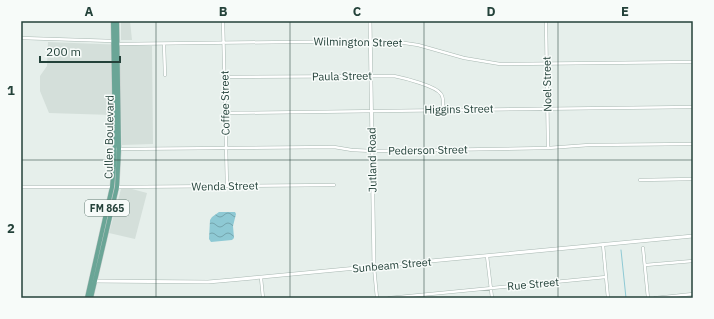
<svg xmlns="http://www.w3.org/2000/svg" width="714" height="319" font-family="'IBM Plex Sans',sans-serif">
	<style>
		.built { fill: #d4dfda }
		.water { fill: url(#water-waves) }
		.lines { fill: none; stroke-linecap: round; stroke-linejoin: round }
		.stream { stroke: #8ec9d4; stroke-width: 1 }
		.minor-casing { stroke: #a8b8b2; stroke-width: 3.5 }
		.tertiary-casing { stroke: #a8b8b2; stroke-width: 4 }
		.primary-casing { stroke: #c2cac8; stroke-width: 5 }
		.minor { stroke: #fff; stroke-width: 2.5 }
		.tertiary { stroke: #fff; stroke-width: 3 }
		.primary { stroke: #6aa596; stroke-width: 4 }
		.grid { fill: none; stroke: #24423a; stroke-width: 1; stroke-opacity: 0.55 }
		.labels { text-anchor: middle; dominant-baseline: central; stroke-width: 3; stroke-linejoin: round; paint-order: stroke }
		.shield { fill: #f7fbf9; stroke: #637a73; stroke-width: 1 }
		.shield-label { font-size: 10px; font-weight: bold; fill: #24423a }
		.street-label { font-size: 11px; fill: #24423a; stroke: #f7fbf9 }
		.neatline { fill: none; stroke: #24423a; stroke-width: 1.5 }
		.grid-label { font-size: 13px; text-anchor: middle; font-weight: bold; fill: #24423a }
	</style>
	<defs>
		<pattern id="water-waves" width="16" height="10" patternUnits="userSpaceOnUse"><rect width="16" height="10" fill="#8ec9d4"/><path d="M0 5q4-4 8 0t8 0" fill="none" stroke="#74a5ad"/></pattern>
	</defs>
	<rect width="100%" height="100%" fill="#e6efeb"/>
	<path class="built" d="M121 21H130L132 40H121Z
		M48 42 152 46 153 144 122 145 121 116 112 115 49 113 40 91V76L47 66Z
		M121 189H132L147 193 135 239 109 233Z"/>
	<path class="water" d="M219 212H235L236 214 233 226 234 238 232 240 211 242 209 239 210 220 212 217Z"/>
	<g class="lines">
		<path class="stream" d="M621 250 626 298"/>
		<g class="minor-casing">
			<path id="minor" d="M223 21 227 186
				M546 21 548 148
				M21 38 113 41 118 44 370 41 398 42 418 45 464 58 500 64 693 62
				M164 44 165 75
				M224 77 394 76C404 78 436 86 441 94 444 98 443 104 443 109
				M225 113 693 107
				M115 149 334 147 352 150 372 151 548 148 589 145 693 144
				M640 180 693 179
				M21 187H112
				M117 187 334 185
				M603 245 608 298
				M643 248 648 298
				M487 256 492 298
				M645 265 693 261
				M374 267 377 298
				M261 278 263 298
				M389 298 606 277
				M655 298 693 294"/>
		</g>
		<g class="tertiary-casing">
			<path id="tertiary" d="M370 21 374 267
				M94 281 208 282 231 280 693 236"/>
		</g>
		<g class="primary-casing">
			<path id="primary" d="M87 298 112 187 114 166 115 144 113 21
				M91 298 117 187 119 149 117 21"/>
		</g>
		<use href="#minor" class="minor"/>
		<use href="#tertiary" class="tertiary"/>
		<use href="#primary" class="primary"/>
	</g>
	<path class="grid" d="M156 21V298M290 21V298M424 21V298M558 21V298M21 160H693"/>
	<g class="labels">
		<rect class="shield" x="85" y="200" width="44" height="16" rx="3"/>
		<g class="shield-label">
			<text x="107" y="208">FM 865</text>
		</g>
		<g class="street-label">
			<text transform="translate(358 42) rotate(1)">Wilmington Street</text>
			<text transform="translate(342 76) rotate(-1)">Paula Street</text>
			<text transform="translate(547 84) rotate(-91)">Noel Street</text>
			<text transform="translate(225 103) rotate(-91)">Coffee Street</text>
			<text transform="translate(459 109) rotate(-1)">Higgins Street</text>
			<text transform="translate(109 137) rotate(-89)">Cullen Boulevard</text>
			<text transform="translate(428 150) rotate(-1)">Pederson Street</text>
			<text transform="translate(372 160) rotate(-91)">Jutland Road</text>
			<text transform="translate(225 186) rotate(-1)">Wenda Street</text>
			<text transform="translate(392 265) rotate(-5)">Sunbeam Street</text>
			<text transform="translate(533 284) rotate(-5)">Rue Street</text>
		</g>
	</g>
	<rect width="714" height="319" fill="none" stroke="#f7fbf9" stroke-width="44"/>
	<path d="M40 56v6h80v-6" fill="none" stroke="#24423a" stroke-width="2"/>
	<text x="46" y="56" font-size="12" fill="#24423a" stroke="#f7fbf9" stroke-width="3" paint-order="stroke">200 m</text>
	<rect x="22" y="22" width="670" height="275" class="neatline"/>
	<g class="grid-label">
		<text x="89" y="16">A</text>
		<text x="223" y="16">B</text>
		<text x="357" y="16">C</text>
		<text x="491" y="16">D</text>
		<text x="625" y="16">E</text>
		<text x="11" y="95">1</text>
		<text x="11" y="233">2</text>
	</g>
</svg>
